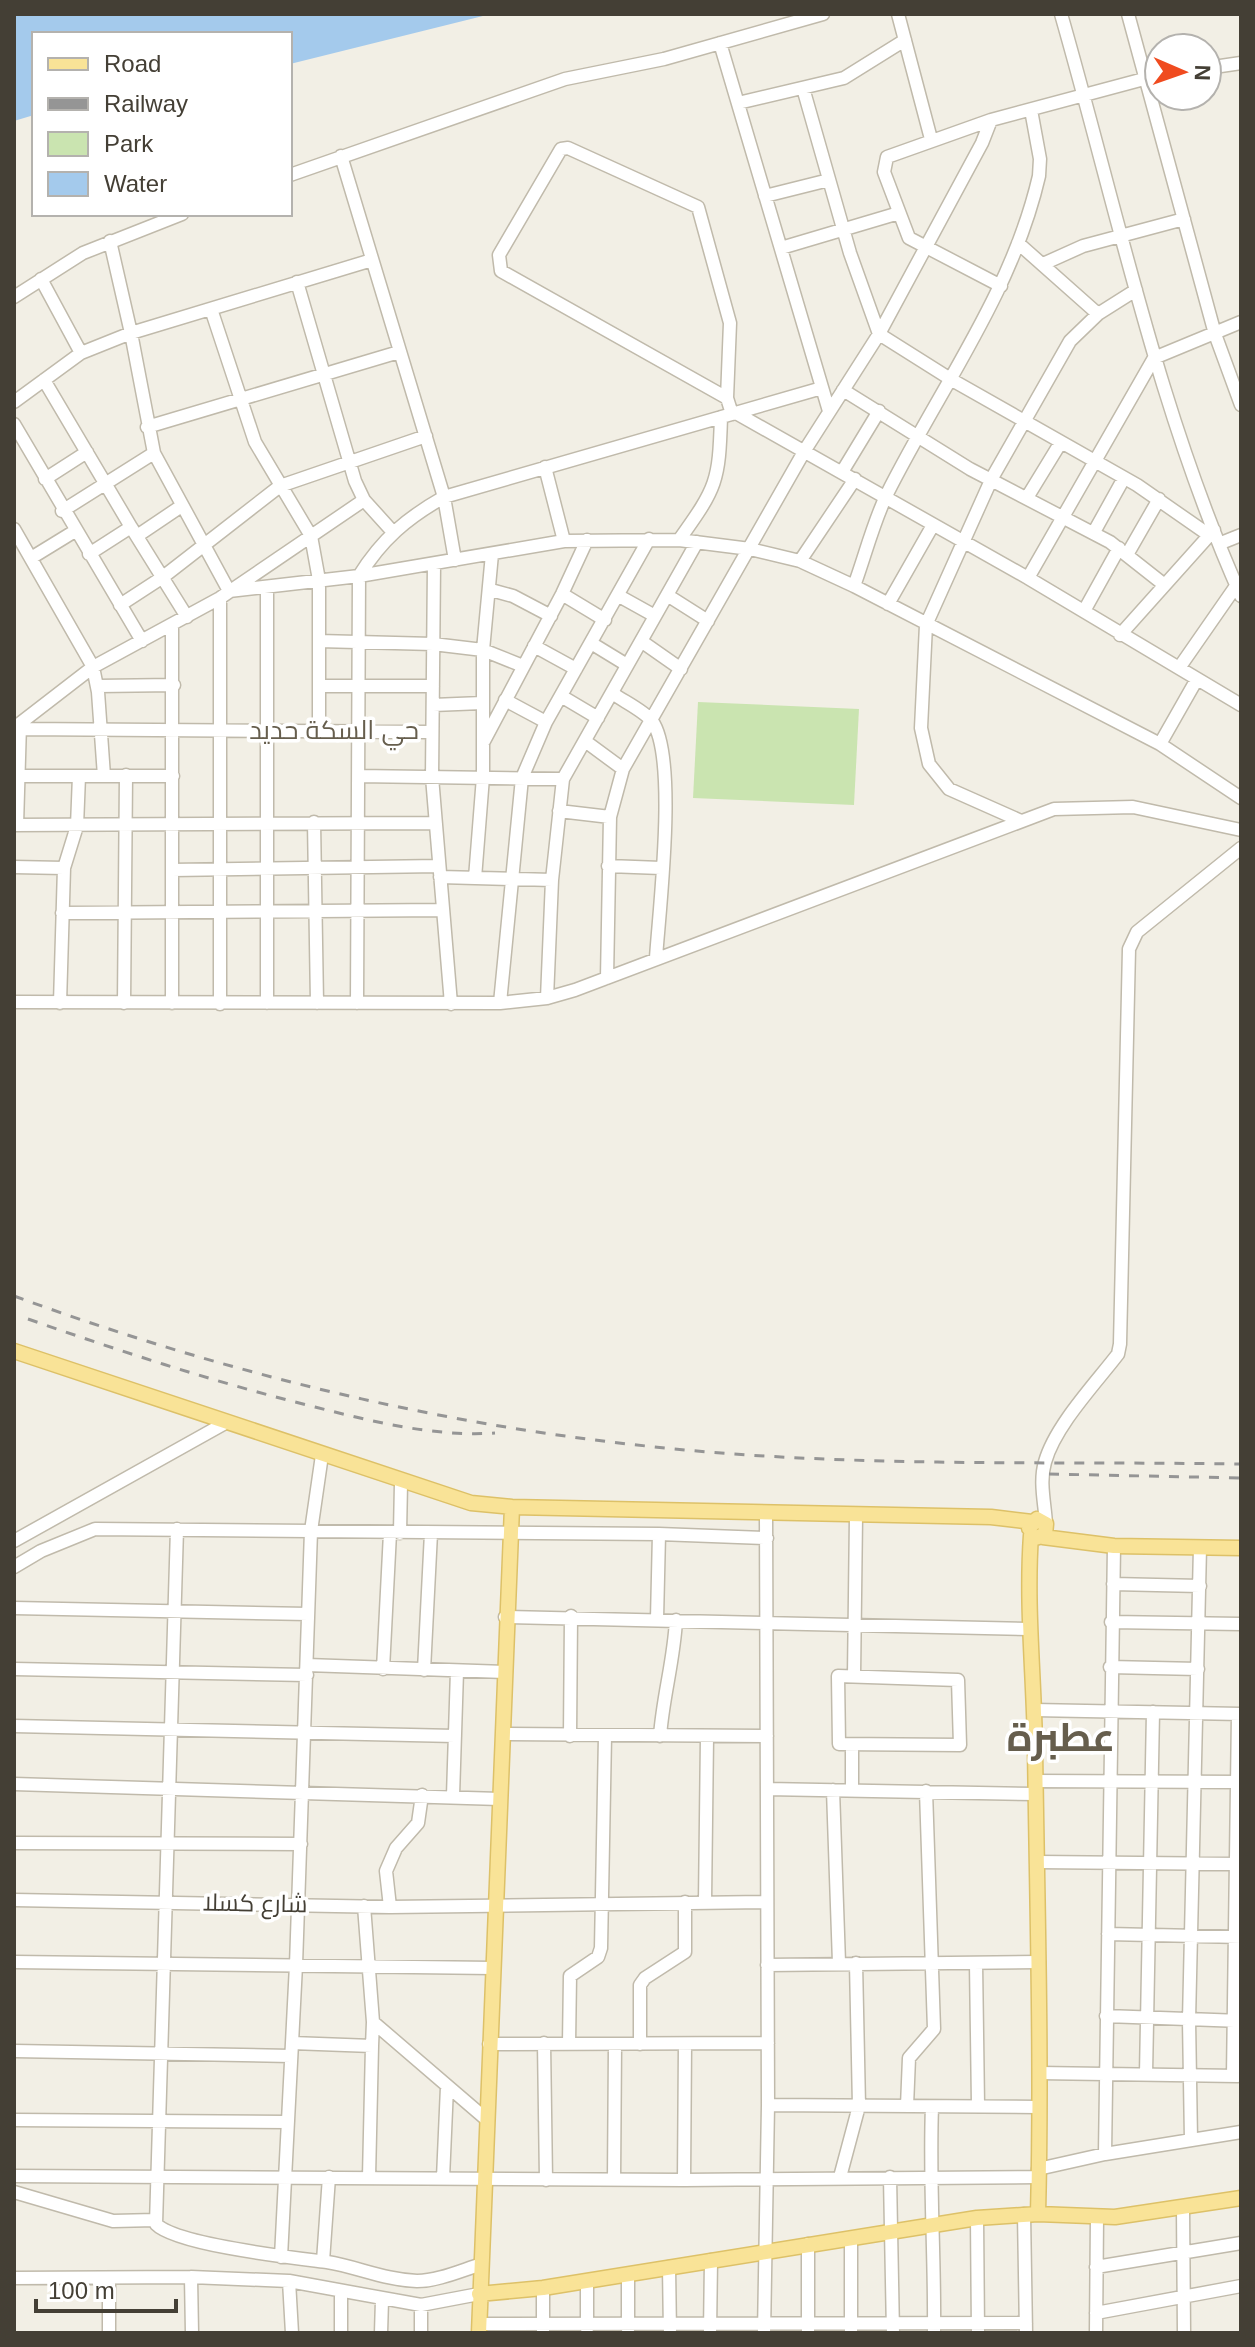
<svg xmlns="http://www.w3.org/2000/svg" width="1255" height="2347" font-family="Helvetica,Cairo,sans-serif">
	<style>
		.green { fill: #cae4b0 }
		.water { fill: #a4caec }
		.lines { fill: none; stroke-linecap: round; stroke-linejoin: round }
		.minor-casing { stroke: #c0baab; stroke-width: 15 }
		.major-casing { stroke: #ddc168; stroke-width: 17 }
		.minor { stroke: #fff; stroke-width: 12 }
		.major { stroke: #f9e397; stroke-width: 14 }
		.rail { stroke: #959595; stroke-width: 3; stroke-dasharray: 10 10; stroke-linecap: butt }
		.labels { text-anchor: middle; dominant-baseline: central; stroke-width: 7; stroke-linejoin: round; paint-order: stroke }
		.street-label { font-size: 24px; fill: #443f35; stroke: #fff }
		.neighbourhood-label { font-size: 26px; fill: #665e4d; stroke: #fff }
		.town-label { font-size: 40px; font-weight: bold; fill: #665e4d; stroke: #fff }
	</style>
	<rect width="100%" height="100%" fill="#f2efe5"/>
	<path class="green" d="M698 702 859 709 854 805 693 798Z"/>
	<path class="water" d="M14 14H491L290 64V34H34V115L14 121Z"/>
	<g class="lines">
		<g class="minor-casing">
			<path id="minor" d="M898 14 931 139
				M1061 14C1117 209 1158 411 1241 596
				M1128 14 1215 334 1241 405
				M720 43 829 411
				M1207 68 1241 63
				M803 88 850 253 879 334 952 380 1137 485 1209 535
				M738 103 844 78 905 40
				M341 156 444 497 455 560
				M290 175 565 79 664 59 823 14
				M765 196 829 180
				M110 241 131 333 372 260
				M1018 243 1098 314
				M781 248 899 213
				M1043 264 1083 246 1184 219
				M41 279 81 353
				M297 282 355 481 364 500 392 531
				M1001 286 909 238 884 172 887 157 991 120 1159 75
				M14 297 83 253 182 214
				M211 309 255 442 311 536 319 580V730
				M44 380 131 527
				M843 390 970 469 1110 542 1162 583
				M727 398 501 271 499 255 561 149 568 148 698 207 730 323 727 398 732 414
				M14 402 81 353 131 333 154 453 229 591 359 576 564 541 679 540 750 549 800 561 854 586 1160 744 1241 798
				M736 413 1028 578 1241 705
				M14 424 142 641
				M147 427 399 352
				M545 467 564 541
				M842 472 879 411
				M45 479 87 452
				M1028 496 1061 442
				M62 511 154 453
				M14 529 93 667 98 692 104 776
				M1094 532 1124 478
				M137 536 180 507
				M679 540C717 487 719 482 721 417
				M1221 543 1241 535
				M1128 553 1159 499
				M89 554 131 527 187 617
				M31 558 75 531
				M800 561 855 479
				M434 564 432 777 451 1004
				M1028 578 1154 358 1241 322
				M854 586C865 556 873 523 887 494 940 388 1012 293 1039 176L1040 159 1031 110
				M267 587V1003
				M491 590 513 596 551 616
				M562 594 605 620
				M667 595 708 621
				M619 596 655 616
				M220 598V1004
				M888 604 933 525
				M120 605 163 577 280 486 426 436
				M1084 611 1119 548
				M1120 635 1214 530
				M319 641 433 644 483 650 523 666
				M641 641 681 669
				M591 643 627 665
				M534 646 576 669
				M1179 668 1236 586
				M98 686 174 685
				M319 686H433
				M612 693C623 701 643 710 652 721 678 757 659 911 656 958
				M561 696 598 718
				M505 700 546 722
				M433 705 482 703
				M14 728 93 667 220 598 364 500
				M21 729 432 732
				M484 741 562 594 587 540
				M585 741 623 769
				M1160 744 1197 679
				M19 776H173
				M358 776 563 779
				M559 811 610 817
				M1021 821 949 789 929 764 921 728 926 625 992 478 1070 341 1098 314 1136 290
				M314 822 317 1003
				M14 825 436 823
				M17 825 20 724
				M608 866 661 868
				M14 867 64 868
				M172 870 439 866
				M440 877 552 880
				M475 878 483 777V650L492 554
				M62 913 443 910
				M607 978 610 817 623 769 805 450 879 334 982 143 991 120
				M547 998 552 880 563 779 697 542
				M14 1002 500 1003 547 998 575 990 1054 809 1133 807 1241 830
				M60 1003 64 868 77 826 79 776
				M124 1003 126 775
				M172 1003V625
				M357 1003 359 576C382 539 407 518 444 497L822 388
				M500 1003 522 778 546 722 649 539
				M1046 1524C1045 1504 1039 1482 1045 1462 1055 1426 1095 1384 1118 1354L1120 1344 1129 949 1137 932 1241 848
				M177 1529 156 2224C176 2245 296 2258 327 2262 358 2267 385 2280 417 2281 438 2281 462 2270 482 2264
				M400 1533 401 1483
				M14 1541 227 1422
				M14 1567 41 1551 95 1529 659 1534 767 1538
				M1113 1584 1200 1586
				M14 1608 308 1614
				M505 1617 1029 1629
				M657 1619 659 1534
				M1111 1622 1241 1624
				M307 1665 505 1672
				M1110 1667 1198 1669
				M14 1669 307 1675
				M383 1669 390 1533
				M424 1670 431 1533
				M838 1676 958 1680 960 1745 839 1744Z
				M854 1676 856 1516
				M1034 1710 1241 1714
				M14 1726 455 1736
				M503 1734 767 1736
				M570 1736 571 1616
				M660 1736C663 1696 674 1660 676 1620
				M852 1745V1791
				M1035 1781 1241 1782
				M14 1784 500 1799
				M767 1789 1036 1794
				M833 1790 839 1963
				M453 1796 457 1671
				M14 1843 301 1844
				M1038 1862 1241 1864
				M14 1900 390 1907 767 1902
				M705 1902 707 1737
				M364 1906 373 2022 486 2119
				M390 1907 386 1871 396 1848 418 1823 422 1795
				M1108 1934 1241 1937
				M14 1962 493 1968
				M976 1963 978 2105
				M767 1965 1039 1962
				M1106 2016 1241 2021
				M292 2043 372 2046 373 2022
				M544 2043 546 2180
				M489 2044 768 2043
				M569 2044 570 1976 598 1957 601 1948 605 1736
				M640 2044V1985L645 1978 685 1952V1902
				M14 2051 291 2056
				M1039 2073 1238 2076
				M1146 2074 1153 1712
				M1233 2076 1238 1714
				M768 2105 1038 2107
				M907 2106 909 2058 934 2029 926 1791
				M932 2107C929 2182 935 2257 934 2333
				M14 2120 287 2122
				M1191 2140 1189 2020 1200 1547
				M1105 2154 1114 1546
				M1038 2169 1105 2154 1241 2132
				M14 2176 684 2180 1038 2177
				M369 2177 372 2046
				M840 2177 859 2106 856 1963
				M890 2177 893 2333
				M443 2178 447 2087
				M614 2180 615 2045
				M684 2180 685 2044
				M14 2192 113 2221 155 2220
				M1183 2208 1184 2333
				M1024 2214 1026 2333
				M977 2218 978 2333
				M851 2238V2333
				M281 2257 296 1965 311 1531 322 1455
				M323 2261 329 2177
				M669 2267 670 2333
				M1096 2267 1241 2243
				M628 2274V2330
				M191 2277 192 2333
				M14 2278 191 2277 289 2281 421 2305 479 2294
				M109 2278V2333
				M289 2281 292 2333
				M587 2281V2329
				M543 2288V2333
				M421 2305V2333
				M1096 2313 1241 2286
				M480 2324 1026 2323
				M341 2333V2292
				M381 2333 382 2300
				M710 2333 711 2260
				M764 2333 768 2105 766 1513
				M808 2333V2244
				M1096 2333 1097 2217"/>
		</g>
		<g class="major-casing">
			<path id="major" d="M14 1351 471 1503 512 1507 991 1517 1032 1522
				M1029 1528 1037 1519 1046 1524 1045 1535 1035 1538
				M1031 1535C1026 1606 1034 1676 1035 1747 1037 1903 1042 2058 1038 2214
				M1043 1537 1114 1546 1241 1548
				M479 2294 543 2288 977 2218 1038 2214 1115 2217 1241 2198
				M479 2333 512 1507"/>
		</g>
		<use href="#minor" class="minor"/>
		<use href="#major" class="major"/>
		<path class="rail" d="M14 1296C219 1371 429 1423 646 1446 843 1468 1044 1461 1241 1464
			M28 1319C123 1352 217 1383 315 1407 374 1422 435 1437 495 1433
			M1049 1474 1241 1478"/>
	</g>
	<g class="labels">
		<g class="street-label">
			<text transform="translate(255 1903) rotate(1)">شارع كسلا</text>
		</g>
		<g class="neighbourhood-label">
			<text x="334" y="730">حي السكة حديد</text>
		</g>
		<g class="town-label">
			<text x="1061" y="1737">عطبرة</text>
		</g>
	</g>
	<rect width="1255" height="2347" fill="none" stroke="#443f35" stroke-width="32"/>
	<rect x="32" y="32" width="260" height="184" fill="#ffffff" stroke="#b4b2ae" stroke-width="2"/>
	<rect x="48" y="58" width="40" height="12" fill="#f9e397" stroke="#b4b2ae" stroke-width="2"/>
	<text x="104" y="72" font-size="24" fill="#443f35">Road</text>
	<rect x="48" y="98" width="40" height="12" fill="#959595" stroke="#b4b2ae" stroke-width="2"/>
	<text x="104" y="112" font-size="24" fill="#443f35">Railway</text>
	<rect x="48" y="132" width="40" height="24" fill="#cae4b0" stroke="#b4b2ae" stroke-width="2"/>
	<text x="104" y="152" font-size="24" fill="#443f35">Park</text>
	<rect x="48" y="172" width="40" height="24" fill="#a4caec" stroke="#b4b2ae" stroke-width="2"/>
	<text x="104" y="192" font-size="24" fill="#443f35">Water</text>
	<g transform="translate(1183 72) rotate(92)"><circle r="38" fill="#ffffff" stroke="#b4b2ae" stroke-width="2"/>
	<path d="M0-6L14 30L0 20L-14 30Z" fill="#f04b1f"/>
	<text y="-12" font-size="22" font-weight="bold" text-anchor="middle" fill="#443f35">N</text>
	</g>
	<path d="M36 2299v12h140v-12" fill="none" stroke="#443f35" stroke-width="4"/>
	<text x="48" y="2299" font-size="24" fill="#443f35" stroke="#ffffff" stroke-width="6" paint-order="stroke">100 m</text>
</svg>
